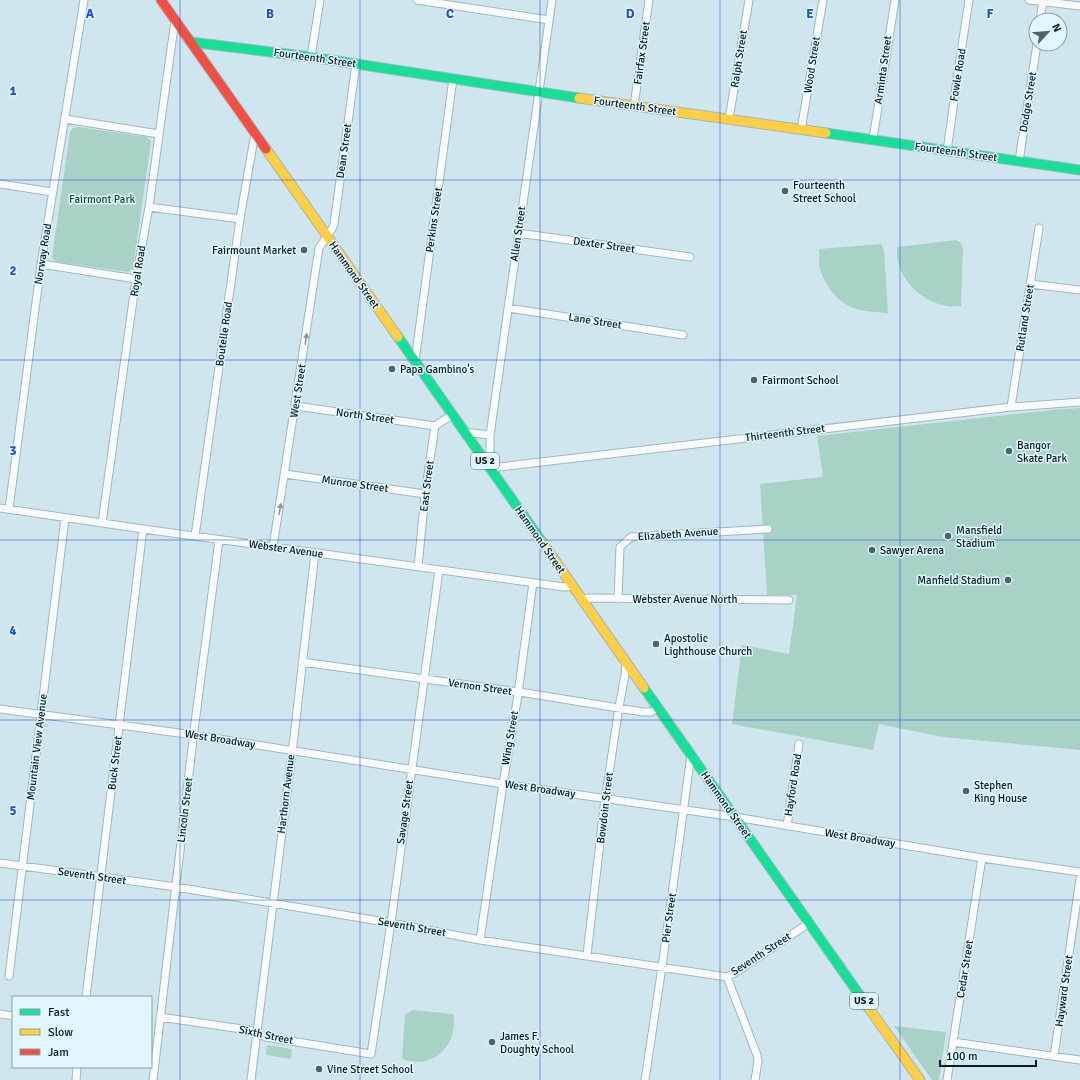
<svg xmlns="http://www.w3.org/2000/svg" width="1080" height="1080" font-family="Signika,sans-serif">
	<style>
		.green { fill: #a8d2c5 }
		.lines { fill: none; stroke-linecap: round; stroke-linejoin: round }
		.street-casing { stroke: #a2b6bd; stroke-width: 9 }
		.fast-casing { stroke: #a2b6bd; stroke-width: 11 }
		.slow-casing { stroke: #a2b6bd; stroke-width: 11 }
		.jam-casing { stroke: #a2b6bd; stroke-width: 11 }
		.street { stroke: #f8fbfc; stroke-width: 7 }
		.fast { stroke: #16e098; stroke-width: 9 }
		.slow { stroke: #ffcf43; stroke-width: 9 }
		.jam { stroke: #f24e42; stroke-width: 9 }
		.oneway { fill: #8b969a }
		.grid { fill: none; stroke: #1d4ed8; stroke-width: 1; stroke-opacity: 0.55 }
		.poi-dot { fill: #4d6269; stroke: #e1f6fd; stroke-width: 1.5 }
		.labels { text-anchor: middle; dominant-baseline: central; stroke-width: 3; stroke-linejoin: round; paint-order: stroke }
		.shield { fill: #e1f6fd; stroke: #485d64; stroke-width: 1 }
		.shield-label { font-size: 10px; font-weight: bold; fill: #061b22 }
		.street-label { font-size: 11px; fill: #061b22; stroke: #e1f6fd }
		.poi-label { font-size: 11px; fill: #061b22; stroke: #e1f6fd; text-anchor: start }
		.park-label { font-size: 11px; fill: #0e4f35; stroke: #e1f6fd }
		.grid-label { font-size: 13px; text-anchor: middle; font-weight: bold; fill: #1d4ed8; stroke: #e1f6fd; stroke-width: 3; stroke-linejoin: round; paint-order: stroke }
	</style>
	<rect width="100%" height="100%" fill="#d0e6ee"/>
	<path class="green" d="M78 127 147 137 151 141 133 269 129 272 57 262 53 259 52 257 70 132 73 128Z
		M956 240 960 242 963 249 961 306C956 306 951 307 946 306 918 300 895 276 897 247Z
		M881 244 884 250 888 313C876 312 862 312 851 307 835 300 823 282 819 265 819 260 819 254 819 249Z
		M1080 408V750L943 737 879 724 873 750 732 724 742 645 789 654 797 595H767L760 484 823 477 817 436 1052 410Z
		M412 1010 453 1014C459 1046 432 1070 402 1059L405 1015Z
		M894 1026 946 1032 939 1080H932Z
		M267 1045 292 1049 291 1059 266 1055Z"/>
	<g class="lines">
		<g class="street-casing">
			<path id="street" d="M417 0 549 20
				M552 0 490 435V468L1011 407 1080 402
				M1029 0 1080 6
				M1040 20 1043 2
				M311 57 320 0
				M634 106 649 0
				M65 119 159 134
				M729 119 749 0
				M801 130 823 0
				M873 139 895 0
				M947 151 958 72 969 0
				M1019 161 1037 44
				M0 184 52 192
				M149 207 240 219
				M518 233 690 257
				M41 264 136 279
				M1030 284 1080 290
				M508 308 683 335
				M415 361 453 79
				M296 406 435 426
				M1011 407 1039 228
				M464 432 490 435
				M285 474 425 494
				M0 508 143 529 564 587 573 586
				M9 509 41 264 84 0
				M102 523 136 279 149 207 175 20
				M195 536 240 219 255 133
				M273 547 319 248 332 229 334 224 356 64
				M418 567 425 494 435 426 452 415
				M582 599 590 598 789 600
				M618 599 620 547 631 537 768 529
				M302 662 526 693 643 712H651L658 708
				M0 709 194 735 503 784 735 817 982 858 1080 872
				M787 826 799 744
				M0 863 176 887 391 923 480 940 727 977 738 971 809 923
				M480 940 503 784 517 701 533 583
				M587 955 604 807 619 707 625 675 626 662
				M9 976 65 518
				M727 977 757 1055 758 1061 755 1080
				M86 997 143 529
				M0 1014 13 1016
				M160 1017 249 1030 266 1037 371 1054 391 923 439 570
				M953 1042 1080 1060
				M1054 1056 1080 879
				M76 1080 77 1067
				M153 1080 195 723 219 540
				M251 1080 294 737 315 553
				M645 1080 662 967 691 755
				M947 1080 982 858"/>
		</g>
		<g class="fast-casing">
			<path id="fast" d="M191 42 311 57 579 98
				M826 133 1080 170
				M398 337 542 542
				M644 688 868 1007"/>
		</g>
		<g class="slow-casing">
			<path id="slow" d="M579 98 826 133
				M266 149 398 337
				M542 542 644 688
				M868 1007 920 1080"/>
		</g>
		<g class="jam-casing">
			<path id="jam" d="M161 0 266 149"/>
		</g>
		<use href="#street" class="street"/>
		<use href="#fast" class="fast"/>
		<use href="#slow" class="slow"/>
		<use href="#jam" class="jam"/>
	</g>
	<defs><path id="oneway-solid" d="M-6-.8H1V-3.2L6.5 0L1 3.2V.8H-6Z"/></defs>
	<g class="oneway">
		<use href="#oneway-solid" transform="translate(306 339) rotate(-82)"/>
		<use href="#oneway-solid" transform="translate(280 509) rotate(-81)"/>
	</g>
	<path class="grid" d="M180 0V1080M360 0V1080M540 0V1080M720 0V1080M900 0V1080M0 180H1080M0 360H1080M0 540H1080M0 720H1080M0 900H1080"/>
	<g class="poi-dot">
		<circle cx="785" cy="191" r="4"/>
		<circle cx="304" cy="250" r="4"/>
		<circle cx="392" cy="369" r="4"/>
		<circle cx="754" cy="380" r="4"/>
		<circle cx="1009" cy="451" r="4"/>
		<circle cx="948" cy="536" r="4"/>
		<circle cx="872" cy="550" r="4"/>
		<circle cx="1008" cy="580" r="4"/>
		<circle cx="656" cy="644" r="4"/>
		<circle cx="966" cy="791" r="4"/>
		<circle cx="492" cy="1042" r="4"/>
		<circle cx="319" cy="1069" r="4"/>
	</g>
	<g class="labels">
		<g class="shield">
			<rect x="471" y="453" width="28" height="16" rx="3"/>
			<rect x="850" y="993" width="28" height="16" rx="3"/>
		</g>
		<g class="shield-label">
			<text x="485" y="461">US 2</text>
			<text x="864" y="1001">US 2</text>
		</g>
		<g class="street-label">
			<text transform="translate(642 53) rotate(-82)">Fairfax Street</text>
			<text transform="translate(315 58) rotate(8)">Fourteenth Street</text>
			<text transform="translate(739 59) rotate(-81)">Ralph Street</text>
			<text transform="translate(812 65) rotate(-81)">Wood Street</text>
			<text transform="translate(883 70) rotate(-82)">Arminta Street</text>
			<text transform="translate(958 75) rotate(-81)">Fowle Road</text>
			<text transform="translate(1028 102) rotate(-81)">Dodge Street</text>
			<text transform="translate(635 106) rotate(8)">Fourteenth Street</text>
			<text transform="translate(344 151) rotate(-82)">Dean Street</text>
			<text transform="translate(956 152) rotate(8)">Fourteenth Street</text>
			<text transform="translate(434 220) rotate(-82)">Perkins Street</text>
			<text transform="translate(518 234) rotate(-82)">Allen Street</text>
			<text transform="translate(604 245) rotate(8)">Dexter Street</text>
			<text transform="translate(43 254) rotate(-81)">Norway Road</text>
			<text transform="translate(138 271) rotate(-81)">Royal Road</text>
			<text transform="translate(354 275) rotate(55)">Hammond Street</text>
			<text transform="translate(1025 318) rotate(-81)">Rutland Street</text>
			<text transform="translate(595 321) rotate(9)">Lane Street</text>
			<text transform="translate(224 334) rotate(-82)">Boutelle Road</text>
			<text transform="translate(298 391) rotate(-81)">West Street</text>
			<text transform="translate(365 416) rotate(8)">North Street</text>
			<text transform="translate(785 433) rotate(-7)">Thirteenth Street</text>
			<text transform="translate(355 484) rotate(8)">Munroe Street</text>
			<text transform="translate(427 486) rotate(-83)">East Street</text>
			<text transform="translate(678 534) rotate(-4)">Elizabeth Avenue</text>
			<text transform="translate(540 540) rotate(55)">Hammond Street</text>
			<text transform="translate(286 549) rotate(8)">Webster Avenue</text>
			<text x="685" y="599">Webster Avenue North</text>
			<text transform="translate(480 687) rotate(8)">Vernon Street</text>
			<text transform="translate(510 738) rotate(-80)">Wing Street</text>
			<text transform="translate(220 739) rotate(9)">West Broadway</text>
			<text transform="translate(37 747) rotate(-83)">Mountain View Avenue</text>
			<text transform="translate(115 763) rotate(-83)">Buck Street</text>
			<text transform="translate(793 785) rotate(-81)">Hayford Road</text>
			<text transform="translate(540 789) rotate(8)">West Broadway</text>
			<text transform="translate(286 794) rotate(-83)">Harthorn Avenue</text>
			<text transform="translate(726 805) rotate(55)">Hammond Street</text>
			<text transform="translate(605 808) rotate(-83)">Bowdoin Street</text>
			<text transform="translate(185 810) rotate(-83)">Lincoln Street</text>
			<text transform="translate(405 812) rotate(-82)">Savage Street</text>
			<text transform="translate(860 838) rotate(9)">West Broadway</text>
			<text transform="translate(92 876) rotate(8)">Seventh Street</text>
			<text transform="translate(669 918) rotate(-82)">Pier Street</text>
			<text transform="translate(412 927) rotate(10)">Seventh Street</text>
			<text transform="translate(761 954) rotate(-33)">Seventh Street</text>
			<text transform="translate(965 969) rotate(-81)">Cedar Street</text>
			<text transform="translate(1064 991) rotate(-82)">Hayward Street</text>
			<text transform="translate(266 1035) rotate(12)">Sixth Street</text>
		</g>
		<g class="poi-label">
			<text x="793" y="185">Fourteenth<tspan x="793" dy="13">Street School</tspan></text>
			<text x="296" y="250" text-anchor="end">Fairmount Market</text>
			<text x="400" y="369">Papa Gambino's</text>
			<text x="762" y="380">Fairmont School</text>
			<text x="1017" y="445">Bangor<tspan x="1017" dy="13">Skate Park</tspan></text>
			<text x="956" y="530">Mansfield<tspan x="956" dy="13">Stadium</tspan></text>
			<text x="880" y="550">Sawyer Arena</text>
			<text x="1000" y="580" text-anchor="end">Manfield Stadium</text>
			<text x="664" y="638">Apostolic<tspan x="664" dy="13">Lighthouse Church</tspan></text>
			<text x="974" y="785">Stephen<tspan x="974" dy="13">King House</tspan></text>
			<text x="500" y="1036">James F.<tspan x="500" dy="13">Doughty School</tspan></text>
			<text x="327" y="1069">Vine Street School</text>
		</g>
		<g class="park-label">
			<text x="102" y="199">Fairmont Park</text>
		</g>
	</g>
	<g class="grid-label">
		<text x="90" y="18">A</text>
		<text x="270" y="18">B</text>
		<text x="450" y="18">C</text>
		<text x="630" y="18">D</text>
		<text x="810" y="18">E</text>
		<text x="990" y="18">F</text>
		<text x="13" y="95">1</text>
		<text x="13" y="275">2</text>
		<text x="13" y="455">3</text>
		<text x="13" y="635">4</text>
		<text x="13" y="815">5</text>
	</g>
	<rect x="12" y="996" width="140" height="72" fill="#e1f6fd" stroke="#899ea5"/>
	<rect x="20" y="1009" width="20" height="6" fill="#16e098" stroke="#899ea5"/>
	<text x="48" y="1016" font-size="12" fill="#061b22">Fast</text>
	<rect x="20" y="1029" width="20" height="6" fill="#ffcf43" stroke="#899ea5"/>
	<text x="48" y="1036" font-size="12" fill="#061b22">Slow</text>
	<rect x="20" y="1049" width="20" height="6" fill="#f24e42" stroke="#899ea5"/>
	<text x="48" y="1056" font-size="12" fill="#061b22">Jam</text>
	<g transform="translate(1048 32) rotate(64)"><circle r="19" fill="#e1f6fd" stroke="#899ea5"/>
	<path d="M0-3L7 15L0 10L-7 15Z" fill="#4d6269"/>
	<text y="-6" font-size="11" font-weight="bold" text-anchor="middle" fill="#061b22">N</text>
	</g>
	<path d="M940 1060v6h96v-6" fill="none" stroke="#061b22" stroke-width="2"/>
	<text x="946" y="1060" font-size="12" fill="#061b22" stroke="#e1f6fd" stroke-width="3" paint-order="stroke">100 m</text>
</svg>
